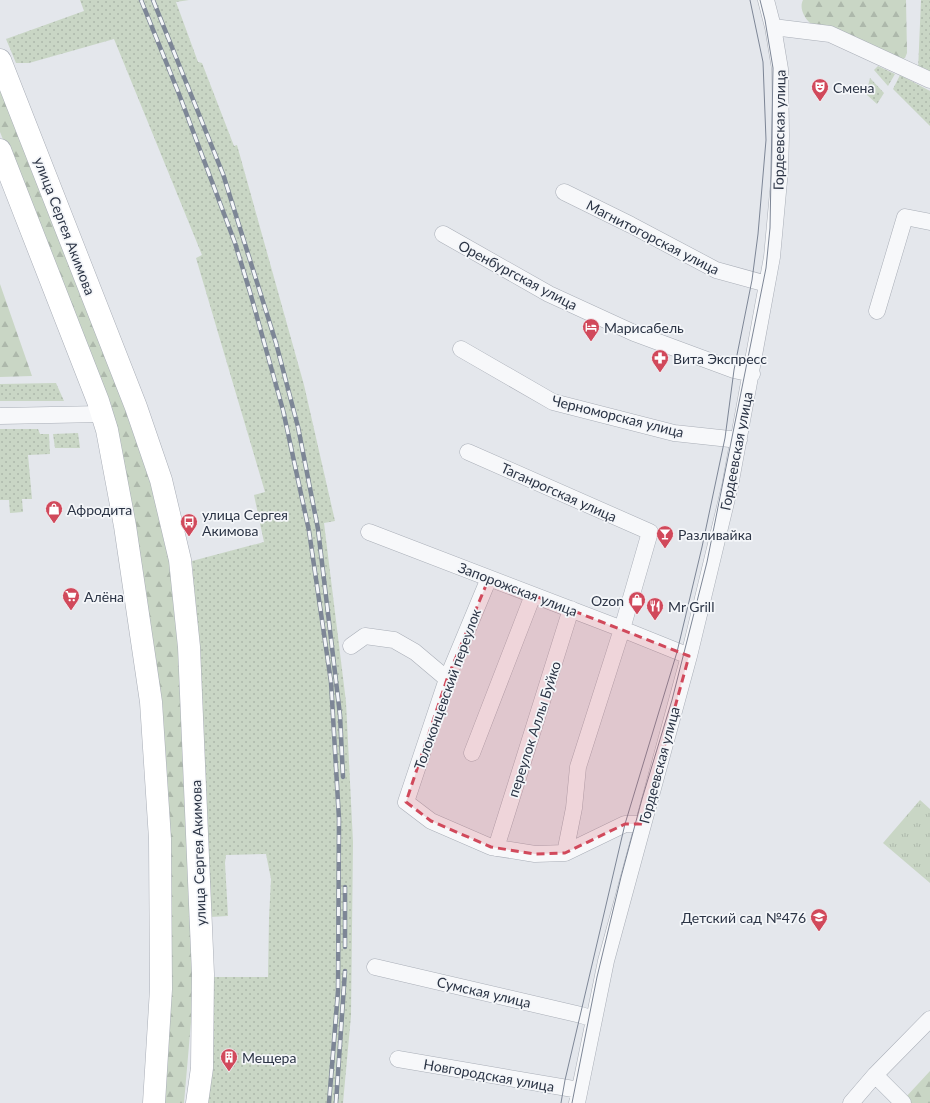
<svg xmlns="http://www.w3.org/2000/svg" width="930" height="1103" font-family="Lato,sans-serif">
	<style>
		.grass { fill: url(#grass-dots) }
		.forest { fill: url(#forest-firs) }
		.park { fill: url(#park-tufts) }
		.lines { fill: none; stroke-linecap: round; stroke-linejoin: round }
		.street-casing { stroke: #a9aeb7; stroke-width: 17 }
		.secondary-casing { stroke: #a9aeb7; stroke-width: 23 }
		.street { stroke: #f7f8fa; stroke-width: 16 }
		.secondary { stroke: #fff; stroke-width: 22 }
		.tram { stroke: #7d8696; stroke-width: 1 }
		.rail-casing { stroke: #7d8696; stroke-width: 4.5 }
		.rail { stroke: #f4f6f9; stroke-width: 3; stroke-dasharray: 9; stroke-linecap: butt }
		.marked { fill: #d1495b; fill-opacity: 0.2; stroke: #d1495b; stroke-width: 3; stroke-dasharray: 8 5; stroke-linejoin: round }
		.labels { text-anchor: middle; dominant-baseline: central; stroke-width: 3.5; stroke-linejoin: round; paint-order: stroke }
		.poi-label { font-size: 14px; fill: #2b3445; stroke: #f4f6f9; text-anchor: start }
		.street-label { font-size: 14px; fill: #2b3445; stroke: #f4f6f9 }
	</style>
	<defs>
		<pattern id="grass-dots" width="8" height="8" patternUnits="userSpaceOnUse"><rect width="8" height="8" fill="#c9d6c5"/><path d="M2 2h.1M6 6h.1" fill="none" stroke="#adb8ab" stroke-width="1.8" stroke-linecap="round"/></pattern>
		<pattern id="forest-firs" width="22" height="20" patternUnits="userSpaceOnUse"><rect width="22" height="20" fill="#c9d6c5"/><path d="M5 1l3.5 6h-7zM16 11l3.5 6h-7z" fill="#adb8ab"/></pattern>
		<pattern id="park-tufts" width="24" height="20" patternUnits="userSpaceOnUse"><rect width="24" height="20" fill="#c9d6c5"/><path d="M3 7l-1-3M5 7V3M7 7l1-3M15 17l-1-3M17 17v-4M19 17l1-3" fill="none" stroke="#adb8ab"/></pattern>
	</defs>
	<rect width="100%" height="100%" fill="#e4e7ec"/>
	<path class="grass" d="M80 0H189L176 2 198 62 202 63 234 146 237 145 304 385 335 521 324 523 346 702 353 842 351 1016 343 1103H208L211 977H268L269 918 271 879 266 854 226 855 225 863 228 916 210 917 199 664 192 561 264 542 254 495 265 492 196 258 202 255 114 39 29 63H16L6 39 84 11Z
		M921 0H930V76L918 71Z
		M878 66 895 74 888 86 874 70Z
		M900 75 930 91V126L893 89Z
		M870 78 884 93 877 104 866 94Z
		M56 383 64 401H0V384Z
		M0 429H38L40 434H49L50 454 28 455 32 499H22L23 512 10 513 9 500H0Z
		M78 433 80 448H55L53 434Z"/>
	<path class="forest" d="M803 0H906L907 53 905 58 900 60 810 23C804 17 799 8 803 0Z
		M0 80 133 422 170 550 181 639 195 976 184 1103H161L162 735 84 341 0 132Z
		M0 284 32 376 0 377Z
		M930 1071V1103H910L905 1098Z"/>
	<path class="park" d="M920 800 930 809V883L883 843Z"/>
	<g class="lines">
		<g class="street-casing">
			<path id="street" d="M773 27 830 34 930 80
				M564 192 631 225 716 270 767 284
				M443 234 549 294 634 333 734 370 752 374
				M877 311 905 217 930 222
				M461 349 553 402 674 433 739 440
				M0 416 102 414
				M468 452 650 532 622 629 578 767 574 808 565 853
				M369 532 622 629 689 656
				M489 578 447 679 406 802 431 821 491 847 535 854 565 853 625 824H643
				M351 646 365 636 394 640 415 652 447 679
				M472 753 533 595
				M496 848 571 609
				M375 967 581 1015 594 1019
				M398 1059 579 1090
				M875 1075 903 1103
				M577 1103 606 961 689 656 730 486 772 257 780 170 781 136 780 69 773 27 766 0
				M851 1103 875 1075 930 1019"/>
		</g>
		<g class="secondary-casing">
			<path id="secondary" d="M0 60 136 407 161 480 180 560 189 647 203 974 202 1068 197 1103
				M0 150 98 401 107 430 125 526 151 702 160 839 161 989 154 1103"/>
		</g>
		<use href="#street" class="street"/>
		<use href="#secondary" class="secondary"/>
		<path class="tram" d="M561 1103 565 1080 625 824 677 652 702 547 725 438 734 370 752 280 758 234 766 140 763 62 750 0
			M572 1103 597 977 621 877 642 799 672 700 707 562 766 268 770 228 773 68 765 20 760 0"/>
		<g class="rail-casing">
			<path id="rail" d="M141 0 179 94 235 243 250 292 283 410 309 531 331 682 339 819 338 991 329 1103
				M153 0 223 174 276 343 298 427 318 529 340 715 343 777
				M345 947V887
				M336 1103 345 971"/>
		</g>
		<use href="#rail" class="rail"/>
	</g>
	<path class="marked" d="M489 578 689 656 643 824H625L565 853 535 854 491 847 431 821 406 802 447 679Z"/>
	<defs>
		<g id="theatre-pin" transform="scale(0.9)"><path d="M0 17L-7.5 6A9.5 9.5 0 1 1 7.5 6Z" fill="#d1495b" stroke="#f4f6f9"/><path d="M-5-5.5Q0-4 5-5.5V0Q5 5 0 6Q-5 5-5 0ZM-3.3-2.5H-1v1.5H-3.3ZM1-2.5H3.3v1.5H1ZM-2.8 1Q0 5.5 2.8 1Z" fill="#fff"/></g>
		<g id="hotel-pin" transform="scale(0.9)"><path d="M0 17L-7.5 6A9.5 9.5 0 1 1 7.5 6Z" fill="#d1495b" stroke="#f4f6f9"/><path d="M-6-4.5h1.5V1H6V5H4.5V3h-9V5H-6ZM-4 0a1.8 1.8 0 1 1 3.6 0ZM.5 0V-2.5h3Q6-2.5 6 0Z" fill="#fff"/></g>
		<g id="pharmacy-pin" transform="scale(0.9)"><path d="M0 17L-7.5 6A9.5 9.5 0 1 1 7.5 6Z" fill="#d1495b" stroke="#f4f6f9"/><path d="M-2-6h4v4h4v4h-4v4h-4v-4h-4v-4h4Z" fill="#fff"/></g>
		<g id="shop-pin" transform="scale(0.9)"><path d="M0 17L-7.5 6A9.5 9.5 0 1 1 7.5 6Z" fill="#d1495b" stroke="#f4f6f9"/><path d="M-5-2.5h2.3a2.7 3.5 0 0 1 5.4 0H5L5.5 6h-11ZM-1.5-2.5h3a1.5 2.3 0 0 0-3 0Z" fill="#fff"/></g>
		<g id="bus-pin" transform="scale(0.9)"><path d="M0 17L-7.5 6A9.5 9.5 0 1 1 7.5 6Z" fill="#d1495b" stroke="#f4f6f9"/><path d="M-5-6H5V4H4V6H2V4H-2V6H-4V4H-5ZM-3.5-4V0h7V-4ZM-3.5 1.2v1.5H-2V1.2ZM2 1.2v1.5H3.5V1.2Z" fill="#fff"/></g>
		<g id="bar-pin" transform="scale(0.9)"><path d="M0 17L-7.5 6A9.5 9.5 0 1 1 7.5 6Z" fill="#d1495b" stroke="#f4f6f9"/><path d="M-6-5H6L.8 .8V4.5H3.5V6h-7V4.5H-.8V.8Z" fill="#fff"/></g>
		<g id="supermarket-pin" transform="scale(0.9)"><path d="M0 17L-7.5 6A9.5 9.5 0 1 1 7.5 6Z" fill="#d1495b" stroke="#f4f6f9"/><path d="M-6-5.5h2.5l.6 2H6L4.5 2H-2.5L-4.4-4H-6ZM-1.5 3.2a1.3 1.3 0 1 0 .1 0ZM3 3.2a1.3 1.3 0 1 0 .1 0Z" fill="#fff"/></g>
		<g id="restaurant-pin" transform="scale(0.9)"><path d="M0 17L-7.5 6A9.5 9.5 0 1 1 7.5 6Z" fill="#d1495b" stroke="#f4f6f9"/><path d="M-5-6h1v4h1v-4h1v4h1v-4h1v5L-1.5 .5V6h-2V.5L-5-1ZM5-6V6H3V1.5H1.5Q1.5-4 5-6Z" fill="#fff"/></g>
		<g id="school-pin" transform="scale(0.9)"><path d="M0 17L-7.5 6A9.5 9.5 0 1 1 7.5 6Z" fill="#d1495b" stroke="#f4f6f9"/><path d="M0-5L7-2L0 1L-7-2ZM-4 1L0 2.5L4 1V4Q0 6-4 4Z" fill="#fff"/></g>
		<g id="building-pin" transform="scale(0.9)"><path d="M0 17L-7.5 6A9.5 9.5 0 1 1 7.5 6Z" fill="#d1495b" stroke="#f4f6f9"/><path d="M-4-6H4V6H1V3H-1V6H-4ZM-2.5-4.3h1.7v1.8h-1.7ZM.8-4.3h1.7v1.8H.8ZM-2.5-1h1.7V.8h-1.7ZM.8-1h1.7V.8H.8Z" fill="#fff"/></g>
	</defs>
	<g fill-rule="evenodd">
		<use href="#theatre-pin" x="820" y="87"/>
		<use href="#hotel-pin" x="591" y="327"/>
		<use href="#pharmacy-pin" x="660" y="358"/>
		<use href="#shop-pin" x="54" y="509"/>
		<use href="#bus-pin" x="189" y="522"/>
		<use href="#bar-pin" x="665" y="534"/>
		<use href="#supermarket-pin" x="71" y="596"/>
		<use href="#shop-pin" x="637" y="600"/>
		<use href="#restaurant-pin" x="655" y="606"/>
		<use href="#school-pin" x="819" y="917"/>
		<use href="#building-pin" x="229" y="1057"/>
	</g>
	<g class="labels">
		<g class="poi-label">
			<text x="833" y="87">Смена</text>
			<text x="604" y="327">Марисабель</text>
			<text x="673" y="358">Вита Экспресс</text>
			<text x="67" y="509">Афродита</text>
			<text x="202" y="514">улица Сергея<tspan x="202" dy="16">Акимова</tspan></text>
			<text x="678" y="534">Разливайка</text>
			<text x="84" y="596">Алёна</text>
			<text x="624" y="600" text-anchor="end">Ozon</text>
			<text x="668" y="606">Mr Grill</text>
			<text x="806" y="917" text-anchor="end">Детский сад №476</text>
			<text x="242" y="1057">Мещера</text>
		</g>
		<g class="street-label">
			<text transform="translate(779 130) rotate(-89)">Гордеевская улица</text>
			<text transform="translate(65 226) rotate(69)">улица Сергея Акимова</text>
			<text transform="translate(653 237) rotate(27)">Магнитогорская улица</text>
			<text transform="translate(518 275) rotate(28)">Оренбургская улица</text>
			<text transform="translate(618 416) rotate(14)">Черноморская улица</text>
			<text transform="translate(736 451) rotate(-79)">Гордеевская улица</text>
			<text transform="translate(559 492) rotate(24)">Таганрогская улица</text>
			<text transform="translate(518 589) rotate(21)">Запорожская улица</text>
			<text transform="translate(447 689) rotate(-70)">Толоконцевский переулок</text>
			<text transform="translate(534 729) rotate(-72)">переулок Аллы Буйко</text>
			<text transform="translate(659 765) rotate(-75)">Гордеевская улица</text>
			<text transform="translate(198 853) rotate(-92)">улица Сергея Акимова</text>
			<text transform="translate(484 992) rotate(13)">Сумская улица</text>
			<text transform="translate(489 1075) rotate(10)">Новгородская улица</text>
		</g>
	</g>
</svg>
